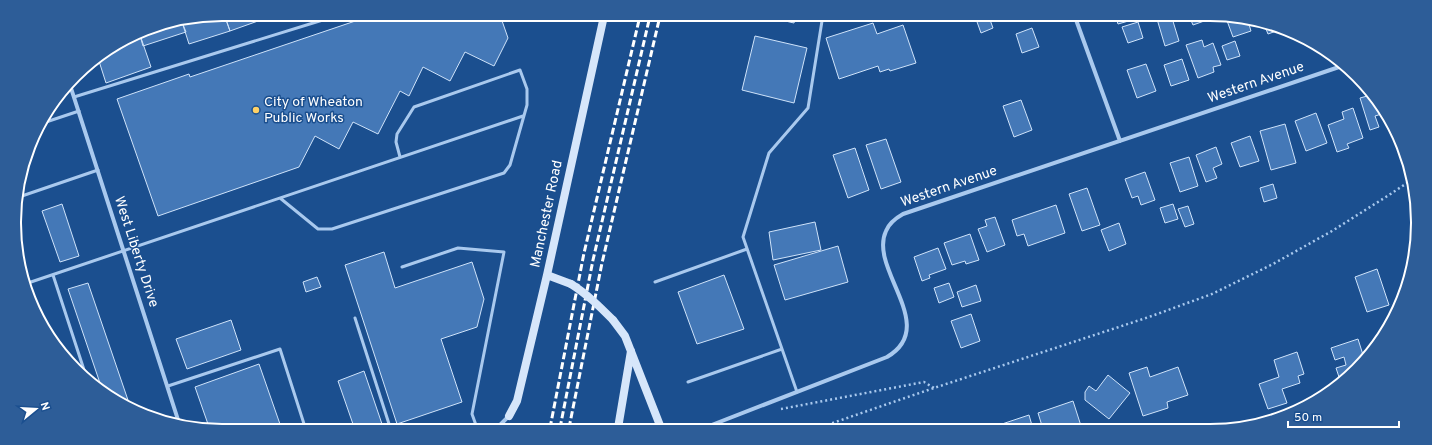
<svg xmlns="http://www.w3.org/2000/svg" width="1432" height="445" font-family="Overpass,sans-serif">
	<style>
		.building { fill: #4478b7; stroke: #cfe3fa }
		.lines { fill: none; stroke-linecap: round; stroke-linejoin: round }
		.path { stroke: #a9c9ee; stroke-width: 2.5; stroke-dasharray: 2 3; stroke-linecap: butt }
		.lane { stroke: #a9c9ee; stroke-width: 3 }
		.street { stroke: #a9c9ee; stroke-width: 4 }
		.secondary { stroke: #d6e6fa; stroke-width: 8 }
		.rail { stroke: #fff; stroke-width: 3; stroke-dasharray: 7 3; stroke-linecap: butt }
		.secondary-bridge { stroke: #d6e6fa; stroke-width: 8 }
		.poi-dot { fill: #ffd166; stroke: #1b4f8f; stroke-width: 1.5 }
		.labels { text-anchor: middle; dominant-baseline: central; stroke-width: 3; stroke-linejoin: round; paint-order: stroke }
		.street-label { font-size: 14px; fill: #fff; stroke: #1b4f8f }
		.poi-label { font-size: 14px; fill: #fff; stroke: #1b4f8f; text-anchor: start }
		.rim { fill: none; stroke: #fff; stroke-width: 2 }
	</style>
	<rect width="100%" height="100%" fill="#1b4f8f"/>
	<path class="building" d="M222 14H224L230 31 189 44 182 22Z
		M224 14H272V16L230 31Z
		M373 15H500L508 38 494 66 465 52 450 81 423 67 409 96 400 91 378 134 353 122 339 149 315 136 299 167 158 216 117 99 189 74 190 77Z
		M764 16H796L794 23Z
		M982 17H989L993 28 981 33 976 19Z
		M1116 18H1132V20L1118 24Z
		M1161 18H1172L1179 41 1165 46 1157 19Z
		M1190 18H1206L1207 20 1193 25Z
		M1226 18H1247L1251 31 1233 37Z
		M182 22 186 32 143 46 139 32 143 30Z
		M1138 22 1143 38 1128 43 1122 27Z
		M873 23 877 34 903 25 916 63 890 71 889 69 880 72 878 66 839 79 826 38Z
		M1264 24 1279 30 1268 34Z
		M1032 28 1039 47 1022 53 1016 34Z
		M139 32 151 67 106 83 98 58Z
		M755 36 807 48 794 103 742 90Z
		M1202 40 1204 47 1213 43 1221 65 1213 67 1214 72 1198 78 1186 45Z
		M1235 41 1240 56 1227 60 1222 46Z
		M1182 59 1189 80 1171 86 1164 65Z
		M1146 64 1156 91 1137 98 1127 70Z
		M1371 95 1383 107 1385 113 1375 116 1379 127 1370 130 1360 98Z
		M1021 100 1032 130 1014 137 1003 106Z
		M1353 108 1363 138 1347 144 1349 148 1337 152 1328 125 1344 119 1342 112Z
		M1316 113 1327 143 1306 151 1295 121Z
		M1285 124 1296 163 1271 170 1260 131Z
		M1250 136 1259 161 1240 167 1231 143Z
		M886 139 901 182 881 189 866 145Z
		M1216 147 1222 164 1213 168 1217 178 1206 182 1196 155Z
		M855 148 869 190 848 198 833 155Z
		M1189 157 1198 186 1180 192 1170 163Z
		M1145 172 1155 200 1141 205 1138 196 1132 198 1125 179Z
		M1273 184 1277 198 1264 202 1260 188Z
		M1087 188 1100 225 1082 231 1069 194Z
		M62 204 79 256 60 262 42 211Z
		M1173 204 1178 219 1165 223 1160 208Z
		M1056 205 1065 233 1028 246 1024 234 1017 236 1012 220Z
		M1188 206 1194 224 1185 227 1178 209Z
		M995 217 1005 245 987 252 978 229 987 226 985 220Z
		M815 222 821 250 773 260 769 232Z
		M1119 223 1126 244 1109 251 1101 230Z
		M970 234 979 260 966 264 965 261 952 265 944 243Z
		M838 246 848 282 785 300 774 265Z
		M938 248 946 269 929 275 930 278 922 281 914 257Z
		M384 252 395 288 472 262 484 299 477 327 441 339 462 402 397 424 345 265Z
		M1377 269 1389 305 1367 312 1355 277Z
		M724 275 744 329 697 344 678 292Z
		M317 277 321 287 306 292 303 282Z
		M88 283 130 406 106 396 103 392 68 289Z
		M949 283 954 297 939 303 934 288Z
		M976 285 981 301 962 307 957 292Z
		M971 314 980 341 961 348 951 321Z
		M231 320 241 350 187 369 176 339Z
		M1358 339 1364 358 1347 379 1341 383 1336 368 1346 365 1344 357 1335 360 1331 348Z
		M1297 352 1304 374 1298 376 1300 383 1282 389 1287 403 1268 409 1259 384 1279 377 1274 360Z
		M259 364 281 427H209L195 387Z
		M1147 367 1150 377 1178 367 1188 395 1167 402 1168 408 1143 416 1129 373Z
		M364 371 383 427H354L338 381Z
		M1108 375 1130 393 1109 419 1085 400V392L1089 386 1096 391Z
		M1073 401 1082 429H1043L1038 413Z
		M1029 415 1033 429H991L990 428Z"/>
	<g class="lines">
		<path class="path" d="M781 409 924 382 934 388
			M818 428 934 388 1149 317 1212 294 1273 264 1332 231 1389 195 1413 179"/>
		<path class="lane" d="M74 97 326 19 334 14
			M40 124 79 111
			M16 198 98 170
			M280 198 318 229H332L504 173 510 165 527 105V89L520 70 414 107 397 134 396 142 400 157
			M402 267 458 248 504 252 472 414 477 428
			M53 275 86 376
			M655 282 747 249
			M25 284 523 116
			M355 318 390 427
			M688 382 782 349
			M168 386 280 349 305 427
			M797 392 743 237 769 153 808 108 822 21 821 16"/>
		<path class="street" d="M1075 17 1120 141
			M70 85 180 426
			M497 428 509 416
			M704 428 887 357C940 326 868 269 886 231 889 223 896 218 903 214L1342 66"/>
		<path class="secondary" d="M547 275 571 284
			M613 320 625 336 661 428
			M509 416 517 401 547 275 604 16
			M618 428 631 351"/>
		<path class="rail" d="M550 428 584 253 640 16
			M560 428 593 260 650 16
			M569 428 602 263 660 16"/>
		<path class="secondary-bridge" d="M571 284C587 294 600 307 613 320"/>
	</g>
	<circle class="poi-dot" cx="256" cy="110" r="4"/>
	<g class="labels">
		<g class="street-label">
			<text transform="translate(1256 83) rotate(-19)">Western Avenue</text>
			<text transform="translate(949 187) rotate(-19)">Western Avenue</text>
			<text transform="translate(547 214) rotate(-78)">Manchester Road</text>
			<text transform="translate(136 252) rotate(72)">West Liberty Drive</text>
		</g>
		<g class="poi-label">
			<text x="264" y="102">City of Wheaton<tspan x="264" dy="16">Public Works</tspan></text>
		</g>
	</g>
	<path d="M0 0H1432V445H0ZM222 21H1210A201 201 0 0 1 1411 222V223A201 201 0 0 1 1210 424H222A201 201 0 0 1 21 223V222A201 201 0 0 1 222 21Z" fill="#2d5d98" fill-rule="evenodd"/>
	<path class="rim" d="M222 21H1210A201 201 0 0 1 1411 222V223A201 201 0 0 1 1210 424H222A201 201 0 0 1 21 223V222A201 201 0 0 1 222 21Z"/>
	<g transform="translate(36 409) rotate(72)" stroke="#1b4f8f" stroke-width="3" paint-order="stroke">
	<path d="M0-3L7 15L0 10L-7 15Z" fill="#ffffff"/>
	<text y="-6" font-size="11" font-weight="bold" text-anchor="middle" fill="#ffffff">N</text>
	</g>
	<path d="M1288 421v6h111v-6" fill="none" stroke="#ffffff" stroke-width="2"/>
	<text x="1294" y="421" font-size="12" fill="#ffffff" stroke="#1b4f8f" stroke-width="3" paint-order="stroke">50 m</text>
</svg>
